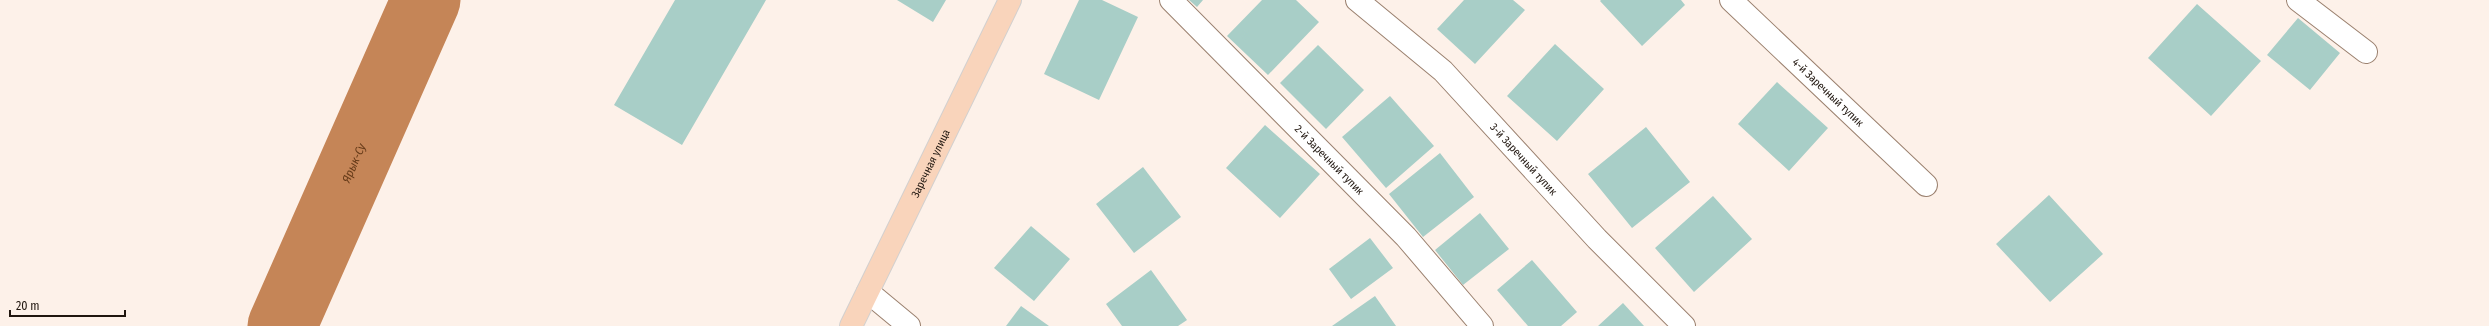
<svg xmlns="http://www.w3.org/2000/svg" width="2489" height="326" font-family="'Fira Sans Condensed',sans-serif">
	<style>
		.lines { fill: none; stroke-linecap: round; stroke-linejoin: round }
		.river { stroke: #c58557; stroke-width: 69 }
		.building { fill: #a8cec7 }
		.minor-casing { stroke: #9b816f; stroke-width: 24 }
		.major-casing { stroke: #d2d0cf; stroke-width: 24 }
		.minor { stroke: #fff; stroke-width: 22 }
		.major { stroke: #f9d4bb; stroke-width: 22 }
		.labels { text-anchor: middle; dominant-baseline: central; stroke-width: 3.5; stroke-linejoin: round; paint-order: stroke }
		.street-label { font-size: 11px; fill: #20160f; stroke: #fdf1e9 }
		.water-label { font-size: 12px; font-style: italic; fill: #653a18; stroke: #fdf1e9 }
	</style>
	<rect width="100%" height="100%" fill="#fdf1e9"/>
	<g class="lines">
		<path class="river" id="s1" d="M282 326 426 0"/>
	</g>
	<path class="building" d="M675 0H766L682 145 614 105Z
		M897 0H946L933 22Z
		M1079 0H1102L1138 17 1099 100 1044 74Z
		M1189 0H1203L1197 7Z
		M1262 0H1296L1319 22 1268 75 1227 36Z
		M1464 0H1513L1525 10 1475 64 1437 29Z
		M1601 0H1681L1685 5 1642 46 1600 1Z
		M2197 4 2261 61 2211 116 2148 58Z
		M2298 18 2340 53 2310 90 2267 55Z
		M1555 44 1604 89 1557 141 1507 96Z
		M1318 45 1364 90 1326 129 1280 83Z
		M1777 82 1828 128 1789 171 1738 124Z
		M1390 96 1434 146 1386 188 1342 137Z
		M1265 125 1320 174 1280 218 1226 168Z
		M1646 127 1690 182 1632 228 1588 174Z
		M1440 153 1474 197 1423 237 1389 194Z
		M1143 167 1181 217 1134 253 1096 204Z
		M2049 195 2103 254 2050 302 1996 244Z
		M1713 196 1752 239 1694 292 1655 248Z
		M1480 213 1509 249 1463 285 1435 250Z
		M1031 226 1070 259 1034 301 994 268Z
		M1370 238 1393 268 1351 299 1329 269Z
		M1532 260 1577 312 1561 326H1528L1497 290Z
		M1151 270 1187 320 1178 326H1122L1106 304Z
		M1375 296 1396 326H1332Z
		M1623 303 1644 326H1598Z
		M1021 306 1049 326H1006Z"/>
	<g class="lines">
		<g class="minor-casing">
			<g id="minor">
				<path id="s2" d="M1171 0 1406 237 1482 326"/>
				<path id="s3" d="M1357 0 1443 71 1597 239 1684 326"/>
				<path id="s4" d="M1731 0 1926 185"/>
				<path d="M2298 0 2366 52"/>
				<path d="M868 292 909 326"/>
			</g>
		</g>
		<g class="major-casing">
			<g id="major">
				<path id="s5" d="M851 326 1010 0"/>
			</g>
		</g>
		<use href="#minor" class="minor"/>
		<use href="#major" class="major"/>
	</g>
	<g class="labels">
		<g class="street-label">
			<text stroke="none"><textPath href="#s4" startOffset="134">4-й Заречный тупик</textPath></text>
			<text stroke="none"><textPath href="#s3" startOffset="231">3-й Заречный тупик</textPath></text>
			<text stroke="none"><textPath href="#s2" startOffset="225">2-й Заречный тупик</textPath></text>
			<text stroke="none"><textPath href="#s5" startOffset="181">Заречная улица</textPath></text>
		</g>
		<g class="water-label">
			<text stroke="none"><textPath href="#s1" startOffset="178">Ярык-Су</textPath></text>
		</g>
	</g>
	<path d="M10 310v6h115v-6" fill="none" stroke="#20160f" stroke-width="2"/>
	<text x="16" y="310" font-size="12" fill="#20160f" stroke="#fdf1e9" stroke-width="3" paint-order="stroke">20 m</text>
</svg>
